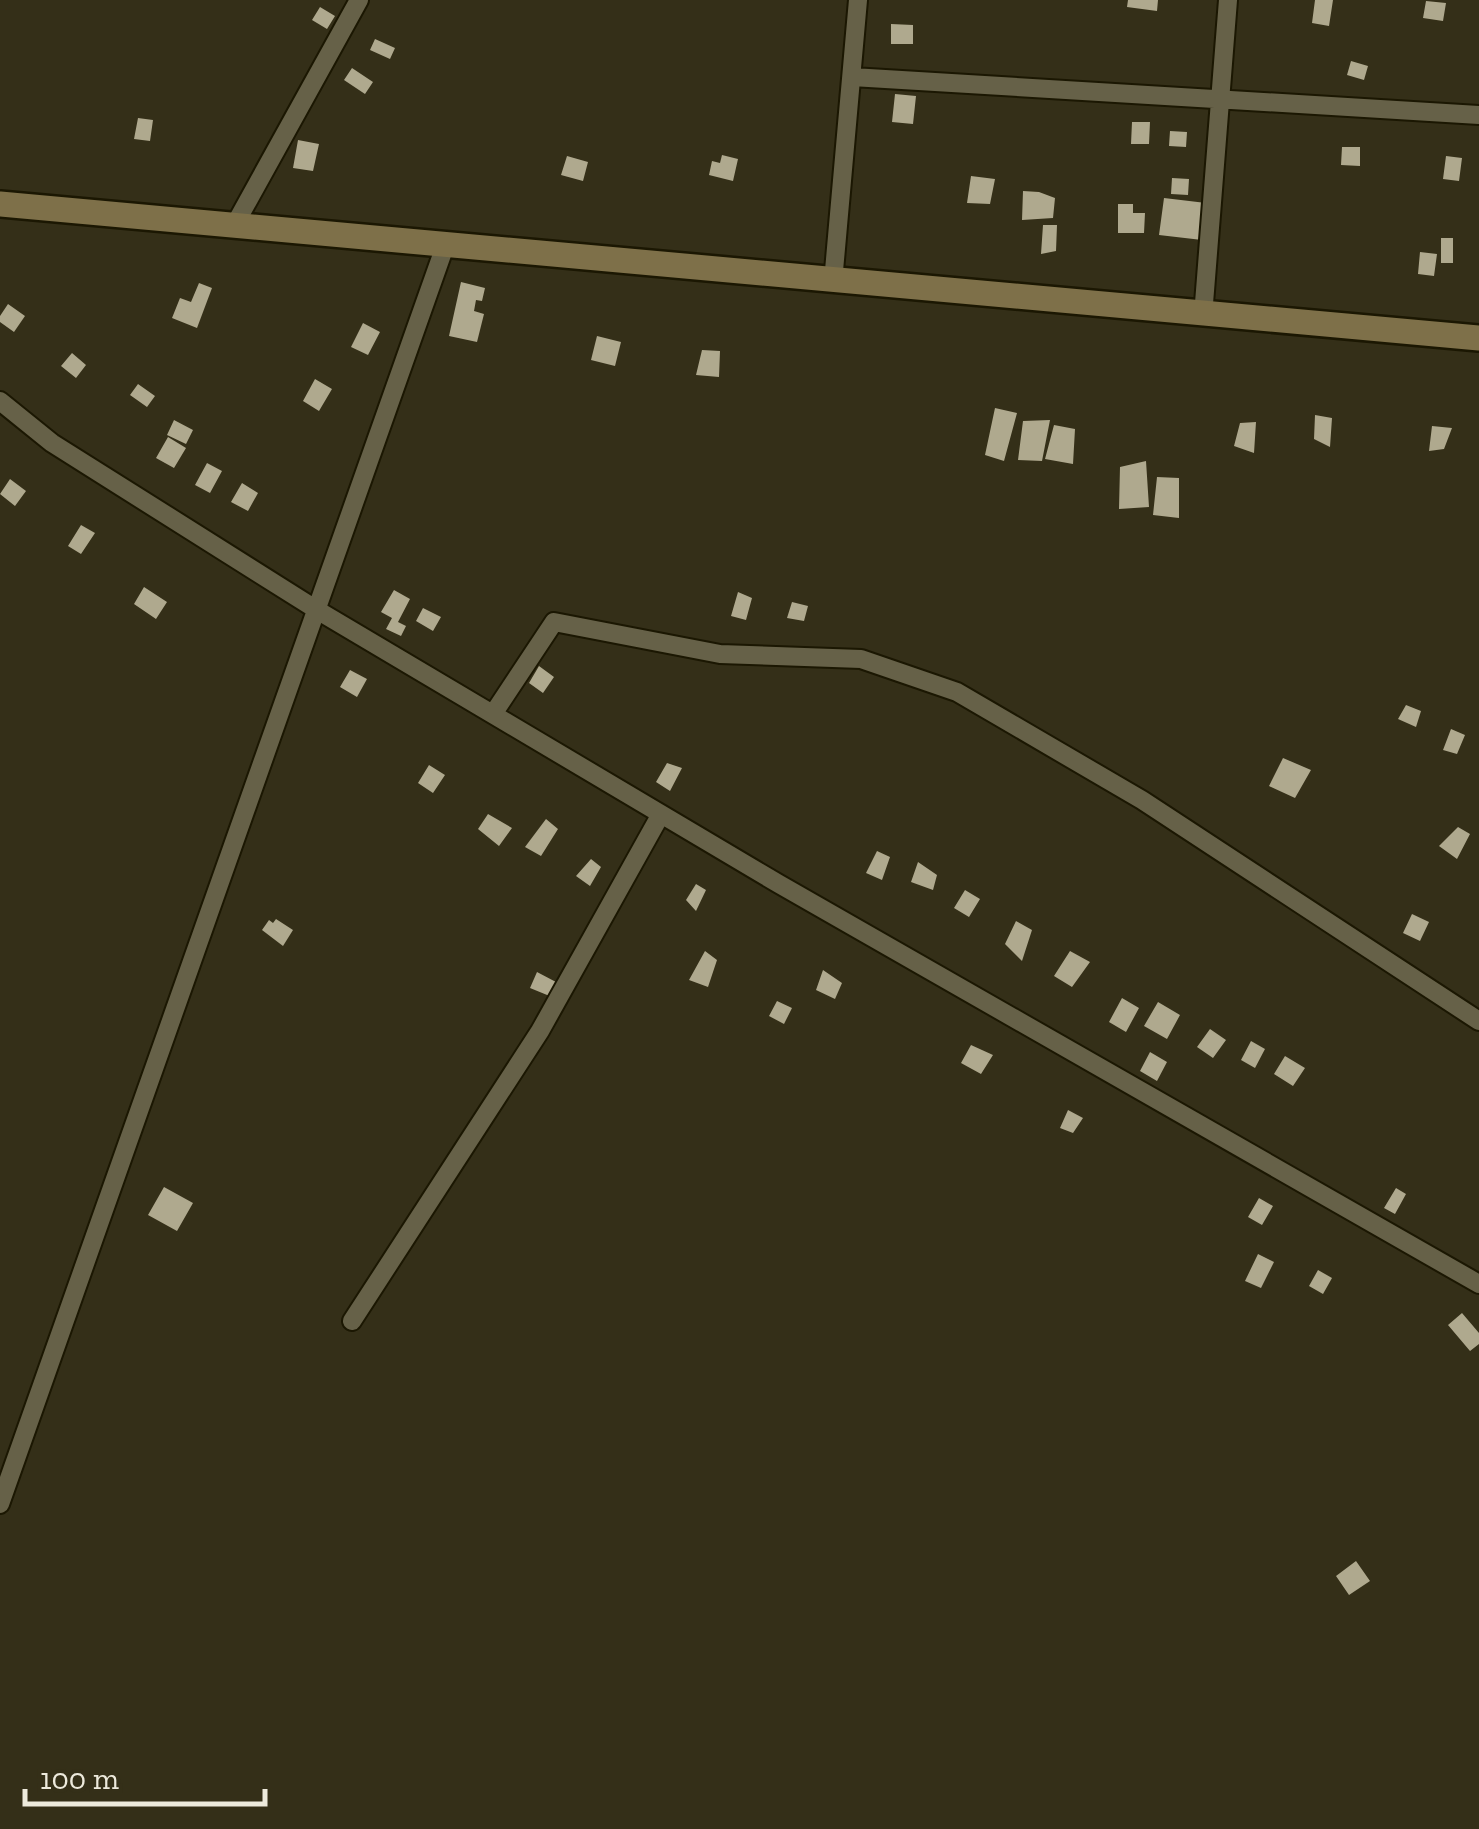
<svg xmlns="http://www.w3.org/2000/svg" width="1479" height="1829" font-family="'Zilla Slab',serif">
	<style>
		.building { fill: #afa98e }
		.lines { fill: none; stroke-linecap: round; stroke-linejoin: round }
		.street-casing { stroke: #1b1702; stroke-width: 22 }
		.secondary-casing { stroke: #1b1702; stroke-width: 30 }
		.street { stroke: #666148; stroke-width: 18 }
		.secondary { stroke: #7e7049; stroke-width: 25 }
	</style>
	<rect width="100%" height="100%" fill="#342f18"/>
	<path class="building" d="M1128 0H1158L1157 11 1127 7Z
		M1315 0H1333L1329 26 1312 23Z
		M1426 1 1446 3 1443 21 1423 18Z
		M320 7 335 16 327 29 312 20Z
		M891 24 913 25V44H891Z
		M375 39 395 48 390 59 370 50Z
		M1351 61 1368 66 1364 80 1347 75Z
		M352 68 373 82 365 94 344 80Z
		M895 94 916 96 913 124 892 122Z
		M138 118 153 120 150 141 134 139Z
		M1132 122H1150L1149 144H1131Z
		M1170 131 1187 132 1186 147 1169 146Z
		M298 140 319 144 313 171 293 168Z
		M1342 147H1360V166L1341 165Z
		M722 155 738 159 733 181 709 175 712 161 720 163Z
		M567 156 588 162 583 181 561 175Z
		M1446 156 1462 158 1459 181 1443 179Z
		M971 176 995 179 990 204 967 203Z
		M1172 178 1189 179 1188 195 1171 194Z
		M1023 191 1039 192 1055 198 1053 218 1022 220Z
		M1164 198 1206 203 1202 240 1159 235Z
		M1118 204H1133V213H1145L1144 233H1118Z
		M1043 225H1057L1056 251 1041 254Z
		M1441 238H1453V263H1441Z
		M1420 252 1437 254 1434 276 1418 274Z
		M461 282 485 288 482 301 476 300 474 311 484 314 477 342 449 336Z
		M199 283 212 288 197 328 172 318 180 298 191 302Z
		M8 304 25 316 14 332 0 322V316Z
		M363 323 380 332 368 355 351 347Z
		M597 336 621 342 615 366 591 360Z
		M702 350 720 351 719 377 696 375Z
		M72 353 86 365 76 378 61 366Z
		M315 379 332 389 319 411 303 401Z
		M138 384 155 396 147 407 130 395Z
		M995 408 1017 413 1004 461 985 455Z
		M1315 415 1332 418 1330 447 1314 439Z
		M174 420 193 430 186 444 167 435Z
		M1050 420 1042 461 1018 460 1023 421Z
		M1256 422 1254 453 1234 446 1240 423Z
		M1054 425 1075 429 1073 464 1045 459Z
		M1432 426 1452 428 1444 449 1429 451Z
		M168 437 186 448 174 468 156 458Z
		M1146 461 1149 507 1119 509 1120 467Z
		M207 463 222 471 210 493 195 485Z
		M1157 477 1179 478V518L1153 515Z
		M10 479 26 491 15 506 0 494Z
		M242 483 258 493 248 511 231 502Z
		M81 525 95 533 81 554 68 546Z
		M144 587 167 602 156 619 134 604Z
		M394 590 410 599 398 622 406 626 401 636 386 629 392 618 381 612Z
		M738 592 752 598 746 620 731 616Z
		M792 602 808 606 804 621 787 618Z
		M423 608 441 617 433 631 416 621Z
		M539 666 554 677 543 693 529 683Z
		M350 670 367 679 357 697 340 687Z
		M1406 705 1421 711 1416 727 1398 719Z
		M1451 729 1465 735 1457 754 1443 750Z
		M1283 758 1311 770 1295 798 1269 786Z
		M667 763 682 768 670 791 656 782Z
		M429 765 445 775 433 793 418 783Z
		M488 814 512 828 499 846 478 829Z
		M546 819 558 829 541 856 525 847Z
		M1458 827 1470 834 1457 859 1439 846Z
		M877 851 890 857 882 880 866 873Z
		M591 859 601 867 590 886 576 876Z
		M918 862 937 875 933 890 911 882Z
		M696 884 706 890 696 911 686 900Z
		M965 890 980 899 969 917 954 908Z
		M1412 914 1429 922 1420 941 1403 933Z
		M276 919 293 930 283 946 262 930 269 920 273 923Z
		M1016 921 1032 930 1022 961 1005 944Z
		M705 951 717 960 708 987 689 980Z
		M1070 951 1090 962 1072 987 1054 976Z
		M823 970 842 983 835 999 816 990Z
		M537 972 556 982 552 997 530 988Z
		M1122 998 1139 1008 1126 1032 1109 1022Z
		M777 1001 792 1008 784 1024 769 1016Z
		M1158 1002 1180 1015 1167 1039 1144 1026Z
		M1210 1029 1226 1040 1213 1058 1197 1047Z
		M1251 1041 1265 1049 1255 1068 1241 1060Z
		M971 1045 993 1055 981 1074 961 1063Z
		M1150 1052 1167 1062 1157 1081 1140 1071Z
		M1285 1056 1305 1068 1293 1086 1274 1074Z
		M1068 1110 1083 1118 1073 1133 1060 1128Z
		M164 1187 193 1203 177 1231 148 1215Z
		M1396 1188 1406 1194 1395 1214 1384 1208Z
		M1259 1198 1273 1206 1262 1225 1248 1217Z
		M1258 1254 1274 1262 1261 1288 1245 1281Z
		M1318 1270 1332 1278 1323 1294 1309 1286Z
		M1462 1313 1479 1333V1344L1470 1351 1448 1325Z
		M1356 1561 1370 1581 1349 1595 1336 1576Z"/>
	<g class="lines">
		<g class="street-casing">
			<path id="street" d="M852 77 1479 115
				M234 226 359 0
				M833 282 858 0
				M1203 316 1228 0
				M0 401 52 443 317 610 779 884 1479 1284
				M493 714 554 622 720 654 861 659 957 692 1142 800 1479 1021
				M352 1321 540 1031 661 814
				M0 1504 445 246"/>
		</g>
		<g class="secondary-casing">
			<path id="secondary" d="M0 204 1479 338"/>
		</g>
		<use href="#street" class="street"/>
		<use href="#secondary" class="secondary"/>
	</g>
	<path d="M25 1789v15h240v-15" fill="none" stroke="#edeadc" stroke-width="5"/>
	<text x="40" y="1789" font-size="30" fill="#edeadc" stroke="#342f18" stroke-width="8" paint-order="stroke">100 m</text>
</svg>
